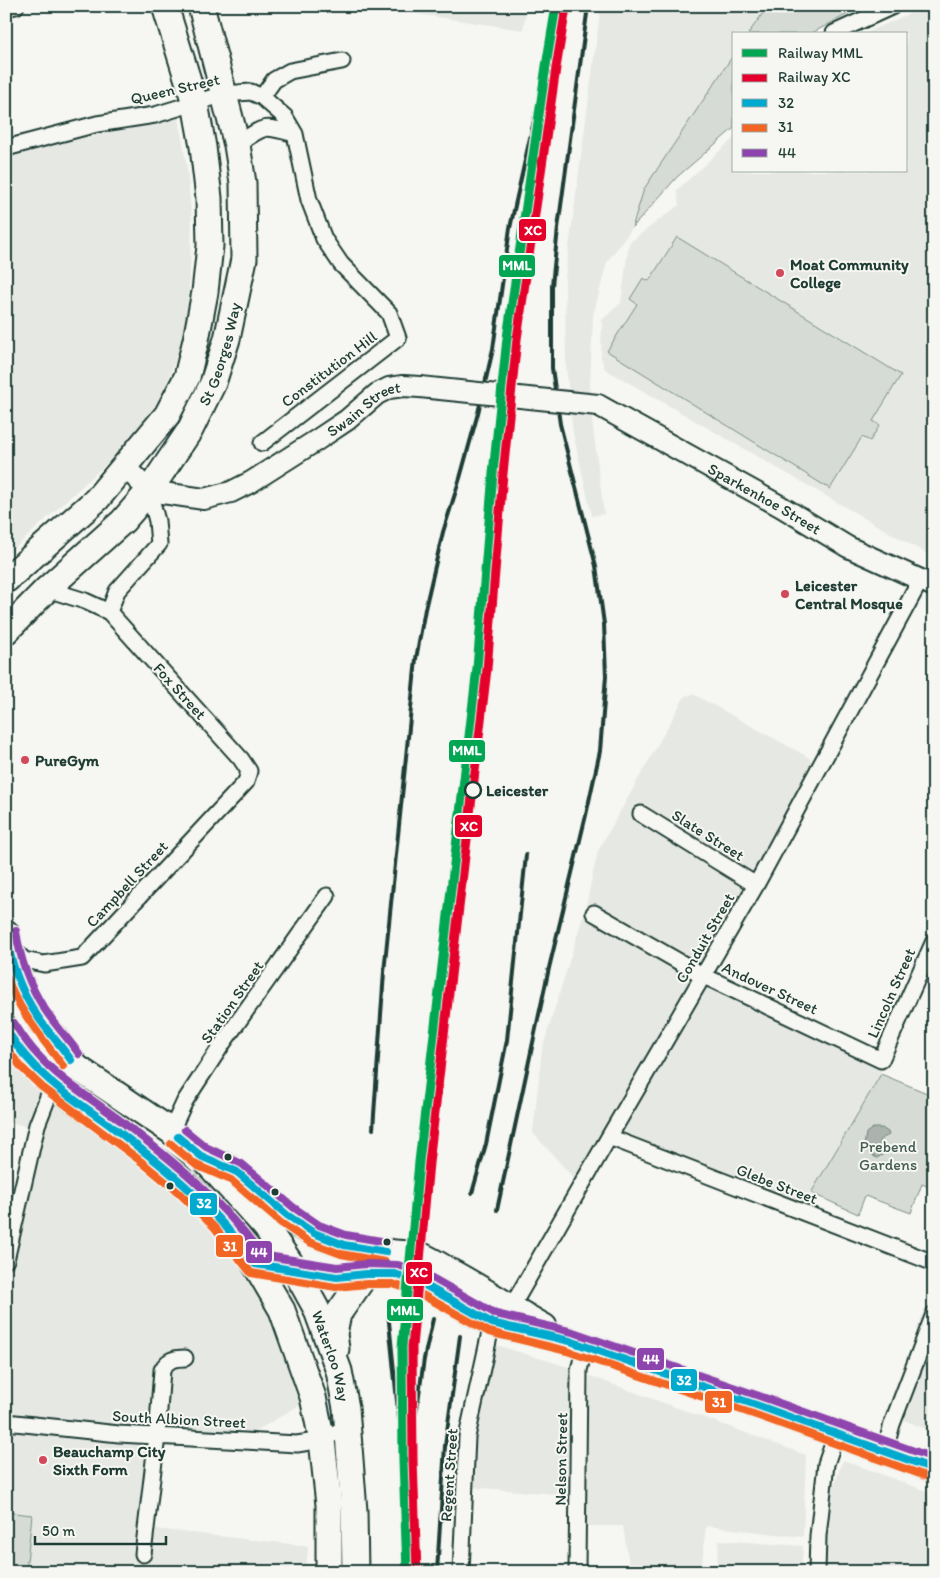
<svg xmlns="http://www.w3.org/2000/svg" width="940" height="1578" font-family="Itim,sans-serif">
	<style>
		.built { fill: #e6e8e4 }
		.green { fill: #d6dbd6; stroke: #7a8c85 }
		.water { fill: #aab3ae; stroke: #72847d }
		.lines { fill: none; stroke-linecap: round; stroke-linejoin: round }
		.minor-casing { stroke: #1f3d34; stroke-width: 19 }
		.tertiary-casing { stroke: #1f3d34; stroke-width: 24 }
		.primary-casing { stroke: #1f3d34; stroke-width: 29 }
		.minor { stroke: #f6f6f2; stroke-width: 15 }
		.tertiary { stroke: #f6f6f2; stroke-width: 20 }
		.primary { stroke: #f6f6f2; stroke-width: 25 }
		.rail { stroke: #1f3d34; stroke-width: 4 }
		.tertiary-bridge-casing { stroke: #1f3d34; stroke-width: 24; stroke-linecap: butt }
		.tertiary-bridge { stroke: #f6f6f2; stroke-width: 20 }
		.bus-1-casing { stroke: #f6f6f2; stroke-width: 11 }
		.bus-2-casing { stroke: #f6f6f2; stroke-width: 11 }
		.bus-3-casing { stroke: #f6f6f2; stroke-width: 11 }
		.bus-1 { stroke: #00a9ce; stroke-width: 8 }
		.bus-2 { stroke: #f26522; stroke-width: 8 }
		.bus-3 { stroke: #8e44ad; stroke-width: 8 }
		.rail-1-casing { stroke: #f6f6f2; stroke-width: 12 }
		.rail-2-casing { stroke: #f6f6f2; stroke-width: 12 }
		.rail-1 { stroke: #00a651; stroke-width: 9 }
		.rail-2 { stroke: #e4002b; stroke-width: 9 }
		.poi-dot { fill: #d1495b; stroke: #f6f6f2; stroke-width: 2 }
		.stop-dot { fill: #f6f6f2; stroke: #1f3d34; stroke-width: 2.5 }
		.bus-dot { fill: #1f3d34; stroke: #f6f6f2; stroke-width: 2 }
		.labels { text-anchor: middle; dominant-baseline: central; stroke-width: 4; stroke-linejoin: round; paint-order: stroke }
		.street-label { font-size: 16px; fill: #1f3d34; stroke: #f6f6f2 }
		.poi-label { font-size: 16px; font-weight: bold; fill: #1f3d34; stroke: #f6f6f2; text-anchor: start }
		.stop-label { font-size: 16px; font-weight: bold; fill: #1f3d34; stroke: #f6f6f2; text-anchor: start }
		.park-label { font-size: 16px; fill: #445d54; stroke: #f6f6f2 }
		.line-badge { stroke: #f6f6f2; stroke-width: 2 }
		.badge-label { font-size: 14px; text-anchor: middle; font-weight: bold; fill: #fff }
	</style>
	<rect width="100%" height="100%" fill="#f6f6f2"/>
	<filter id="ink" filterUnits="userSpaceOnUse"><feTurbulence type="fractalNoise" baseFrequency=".02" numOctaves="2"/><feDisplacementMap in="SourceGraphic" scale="10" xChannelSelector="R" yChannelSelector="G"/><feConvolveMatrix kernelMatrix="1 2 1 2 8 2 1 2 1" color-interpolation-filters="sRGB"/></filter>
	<g filter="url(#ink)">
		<path class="built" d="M366 6H527L523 30Z
			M601 6H768L748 34H734V54L644 189 632 228 607 262 593 316 590 384 592 420 604 514 592 516 573 433 566 366 565 278Z
			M926 6H934V558L605 369 601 358 602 320 621 303 629 243 679 205 677 190 734 138V171H906V34H864Z
			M177 108 187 168 192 223 188 311 182 342 164 391 146 419 126 443 104 466 6 556V152Z
			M693 694 806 756 820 767 704 976 881 1060V1074L811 1193 803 1213 609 1137 581 1186 533 1133 542 1050 585 910 598 851 685 696Z
			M6 1059 8 1062 42 1088 29 1128 22 1125 6 1122Z
			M53 1084 228 1226 313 1397 241 1440 157 1436 146 1528 308 1546 306 1572H6V1260Z
			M934 1335V1432L901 1419Z
			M493 1344 571 1368 567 1495 471 1487 470 1437Z
			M590 1376 806 1455 803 1537 706 1526 701 1572H580V1570L630 1571 623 1526H583L586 1432Z
			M843 1460 934 1494V1572H823L830 1497Z
			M719 1540 803 1546 801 1572H716Z"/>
		<path class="green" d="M768 6H863L810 34H748Z
			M734 54V128L677 177 632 228 644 189Z
			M677 237 901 375 873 421 880 425 870 441 862 437 830 489 607 351 637 304 630 299 643 278 649 281Z
			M881 1074 934 1096V1189L922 1184 911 1213 865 1196 858 1214 811 1193Z
			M6 1512 32 1515 26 1571 63 1569 65 1572H6Z"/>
		<path class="water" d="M873 1128H882L888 1132 889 1135 881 1139 879 1147 889 1151 877 1158 870 1154 864 1147 866 1133Z"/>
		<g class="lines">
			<g class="minor-casing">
				<path id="minor" d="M6 8 16 6
					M834 33 893 6
					M262 97 274 80 290 71 342 61
					M237 145C265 125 262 125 295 134
					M6 148 97 124 155 115 224 94 251 92 262 97 285 117 295 134 309 200 324 239 341 264 389 313 398 338 262 443
					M109 612 117 591 159 544 157 521 149 491
					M641 814 756 885
					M594 913 704 976 881 1060 934 941
					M12 948 24 960 44 964 82 958 246 782 249 771 241 759 109 612 85 601 47 589
					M171 1131 185 1101 223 1043 327 896
					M609 1137 934 1263
					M6 1260 37 1125 53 1084 62 1073 76 1067
					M511 1308 609 1137 756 885 920 581
					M6 1422 119 1434 297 1444 322 1440 348 1426
					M885 1450 892 1424 934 1314
					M143 1554 157 1436 162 1370C167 1360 174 1358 185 1358
					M461 1572 467 1437 492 1323
					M577 1572 579 1370 585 1347
					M817 1572 818 1536 826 1464 836 1435"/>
			</g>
			<g class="tertiary-casing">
				<g id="tertiary">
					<path id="s1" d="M598 405 780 506 848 547 934 586"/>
					<path id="s2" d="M125 467 149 491 204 499 231 492 251 482 317 440 347 420 377 394 389 388 403 386 420 387"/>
				</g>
			</g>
			<g class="primary-casing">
				<g id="primary">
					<path d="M6 580 97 499 167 415 187 377 196 340 205 292 210 246 209 198 203 147 195 103 165 6"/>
					<path id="s3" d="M6 631 47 589 123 521 149 491 190 430 213 383 227 339 244 259 243 183 237 145 201 6"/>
					<path id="s4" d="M6 933 7 943 15 969 26 997 42 1023 56 1039 76 1067 171 1131 203 1158 265 1226 295 1270 316 1308 339 1371 346 1408 354 1511 355 1572"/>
					<path d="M6 1029 21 1052 53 1084 176 1175 228 1226 241 1242 255 1264 282 1310 313 1397 322 1440 329 1505V1572"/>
					<path d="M224 1165C255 1182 277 1214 308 1230 333 1244 360 1249 388 1252 399 1254 412 1253 422 1256 431 1260 441 1266 449 1271 481 1288 512 1309 544 1327"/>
					<path d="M255 1264 337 1277 366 1274H395L421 1283 492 1323 570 1341 762 1407 934 1469"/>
					<path d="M336 1349 334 1334 338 1314 366 1274"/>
				</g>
			</g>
			<use href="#minor" class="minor"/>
			<use href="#tertiary" class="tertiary"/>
			<use href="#primary" class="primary"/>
			<path class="rail" d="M373 1129 384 972 416 659 425 609 443 532 460 478 478 413 493 349 510 228 546 66
				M472 1193 486 1144 507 1040 526 855
				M497 1210 549 968 586 815 600 751 606 676 604 624 596 566 560 424 552 368V286L558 228 588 6
				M388 1312 403 1460
				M414 1430 424 1359 433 1319
				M437 1572 445 1446 460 1336"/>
			<g class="tertiary-bridge-casing">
				<path id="tertiary-bridge" d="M420 387 598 405"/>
			</g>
			<use href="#tertiary-bridge" class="tertiary-bridge"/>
			<g class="bus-1-casing">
				<path id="bus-1" d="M6 935C11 963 20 990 36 1014 46 1030 60 1044 71 1060
					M6 1029C13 1040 20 1051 29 1060 53 1088 86 1107 115 1129 170 1171 215 1207 255 1264L337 1277 366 1274H395L421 1283 492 1323 570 1341 762 1407 934 1469
					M178 1137 201 1156 237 1172 287 1215 314 1233 344 1245 386 1252"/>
			</g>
			<g class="bus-2-casing">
				<path id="bus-2" d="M6 976C20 1013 40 1035 63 1066
					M6 1048 22 1068 42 1087 138 1159 178 1192 215 1228 251 1273 336 1287 367 1284H393L417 1292 489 1332 567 1351 759 1416 931 1478
					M171 1144 196 1165 231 1180 281 1223 309 1242 341 1254 385 1262"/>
			</g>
			<g class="bus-3-casing">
				<path id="bus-3" d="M16 931C20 958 29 985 44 1008 54 1024 68 1038 79 1054
					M14 1023C21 1034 28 1045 37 1054 60 1080 90 1098 117 1118 171 1159 222 1200 261 1255L337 1267 366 1264 398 1265 425 1274 496 1314 573 1332 765 1398 934 1458
					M185 1130 206 1147 242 1164 293 1207 319 1225 346 1235 387 1242"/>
			</g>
			<use href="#bus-1" class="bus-1"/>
			<use href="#bus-2" class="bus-2"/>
			<use href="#bus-3" class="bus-3"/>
			<g class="rail-1-casing">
				<path id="rail-1" d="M407 1572 403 1460 402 1347 419 1162 477 668 493 473 507 338 546 66 556 6"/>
			</g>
			<g class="rail-2-casing">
				<path id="rail-2" d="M417 1572 413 1460 412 1347 429 1163 487 669 503 474 517 339 556 68 566 8"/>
			</g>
			<use href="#rail-1" class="rail-1"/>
			<use href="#rail-2" class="rail-2"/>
		</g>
	</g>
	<g class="poi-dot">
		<circle cx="780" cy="273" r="5"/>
		<circle cx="785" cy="594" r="5"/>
		<circle cx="25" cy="760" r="5"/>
		<circle cx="43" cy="1460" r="5"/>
	</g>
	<circle class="stop-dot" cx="473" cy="790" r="8"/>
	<g class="bus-dot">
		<circle cx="228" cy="1157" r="4.5"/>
		<circle cx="170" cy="1186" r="4.5"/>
		<circle cx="275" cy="1192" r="4.5"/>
		<circle cx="387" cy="1242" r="4.5"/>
	</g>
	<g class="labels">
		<g class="street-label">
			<text transform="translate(175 89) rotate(-13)">Queen Street</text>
			<text stroke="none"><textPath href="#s3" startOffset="356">St Georges Way</textPath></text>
			<text transform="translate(329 369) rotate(-37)">Constitution Hill</text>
			<text stroke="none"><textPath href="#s2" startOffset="275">Swain Street</textPath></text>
			<text stroke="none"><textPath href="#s1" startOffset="191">Sparkenhoe Street</textPath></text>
			<text transform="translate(180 691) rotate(48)">Fox Street</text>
			<text transform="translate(708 835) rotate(32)">Slate Street</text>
			<text transform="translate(127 884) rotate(-47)">Campbell Street</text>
			<text transform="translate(705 938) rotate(-60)">Conduit Street</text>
			<text transform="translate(770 988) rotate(25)">Andover Street</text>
			<text transform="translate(891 993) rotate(-66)">Lincoln Street</text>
			<text transform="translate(232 1002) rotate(-55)">Station Street</text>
			<text transform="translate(777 1184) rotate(21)">Glebe Street</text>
			<text stroke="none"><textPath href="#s4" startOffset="549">Waterloo Way</textPath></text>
			<text transform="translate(179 1419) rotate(3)">South Albion Street</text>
			<text transform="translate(561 1459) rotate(-89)">Nelson Street</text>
			<text transform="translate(449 1475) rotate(-86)">Regent Street</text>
		</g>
		<g class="poi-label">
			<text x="790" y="264">Moat Community<tspan x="790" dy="18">College</tspan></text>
			<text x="795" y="585">Leicester<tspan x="795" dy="18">Central Mosque</tspan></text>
			<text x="35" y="760">PureGym</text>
			<text x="53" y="1451">Beauchamp City<tspan x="53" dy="18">Sixth Form</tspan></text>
		</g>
		<g class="stop-label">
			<text x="486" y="790">Leicester</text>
		</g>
		<g class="park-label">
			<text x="888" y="1146">Prebend<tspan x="888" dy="18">Gardens</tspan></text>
		</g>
	</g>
	<g class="line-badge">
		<rect x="518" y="218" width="29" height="24" rx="5" fill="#e4002b"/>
		<rect x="498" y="254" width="38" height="24" rx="5" fill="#00a651"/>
		<rect x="448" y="739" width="38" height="24" rx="5" fill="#00a651"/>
		<rect x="454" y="814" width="29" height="24" rx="5" fill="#e4002b"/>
		<rect x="189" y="1192" width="29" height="24" rx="5" fill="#00a9ce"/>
		<rect x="215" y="1234" width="29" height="24" rx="5" fill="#f26522"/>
		<rect x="245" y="1240" width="28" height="24" rx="5" fill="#8e44ad"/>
		<rect x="405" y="1261" width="28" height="24" rx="5" fill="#e4002b"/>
		<rect x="386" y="1298" width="38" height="24" rx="5" fill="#00a651"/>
		<rect x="636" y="1347" width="29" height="24" rx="5" fill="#8e44ad"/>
		<rect x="670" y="1368" width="28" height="24" rx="5" fill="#00a9ce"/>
		<rect x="704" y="1390" width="29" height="24" rx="5" fill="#f26522"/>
	</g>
	<g class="badge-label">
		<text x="533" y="235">XC</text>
		<text x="517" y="270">MML</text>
		<text x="467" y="755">MML</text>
		<text x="469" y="831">XC</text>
		<text x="204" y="1208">32</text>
		<text x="230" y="1251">31</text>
		<text x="259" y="1257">44</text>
		<text x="419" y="1277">XC</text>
		<text x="405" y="1315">MML</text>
		<text x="651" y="1364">44</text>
		<text x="684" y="1385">32</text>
		<text x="719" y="1407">31</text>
	</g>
	<rect width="940" height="1578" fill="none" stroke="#f6f6f2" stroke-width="25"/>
	<rect x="12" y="12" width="915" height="1553" fill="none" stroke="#1f3d34" stroke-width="2" filter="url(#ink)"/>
	<rect x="732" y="32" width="175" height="140" fill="#f6f6f2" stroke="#a0aca6"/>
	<rect x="742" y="49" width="25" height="8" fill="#00a651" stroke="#a0aca6"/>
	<text x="778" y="58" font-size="15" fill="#1f3d34">Railway MML</text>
	<rect x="742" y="74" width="25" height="8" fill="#e4002b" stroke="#a0aca6"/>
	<text x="778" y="82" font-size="15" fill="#1f3d34">Railway XC</text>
	<rect x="742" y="99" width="25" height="8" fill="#00a9ce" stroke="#a0aca6"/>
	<text x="778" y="108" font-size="15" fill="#1f3d34">32</text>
	<rect x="742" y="124" width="25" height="8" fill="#f26522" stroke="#a0aca6"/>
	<text x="778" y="132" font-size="15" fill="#1f3d34">31</text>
	<rect x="742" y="149" width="25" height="8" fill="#8e44ad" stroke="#a0aca6"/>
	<text x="778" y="158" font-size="15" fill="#1f3d34">44</text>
	<path d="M35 1536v8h131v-8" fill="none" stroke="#1f3d34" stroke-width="2.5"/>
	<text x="42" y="1536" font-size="15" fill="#1f3d34" stroke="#f6f6f2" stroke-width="4" paint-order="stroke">50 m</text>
</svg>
